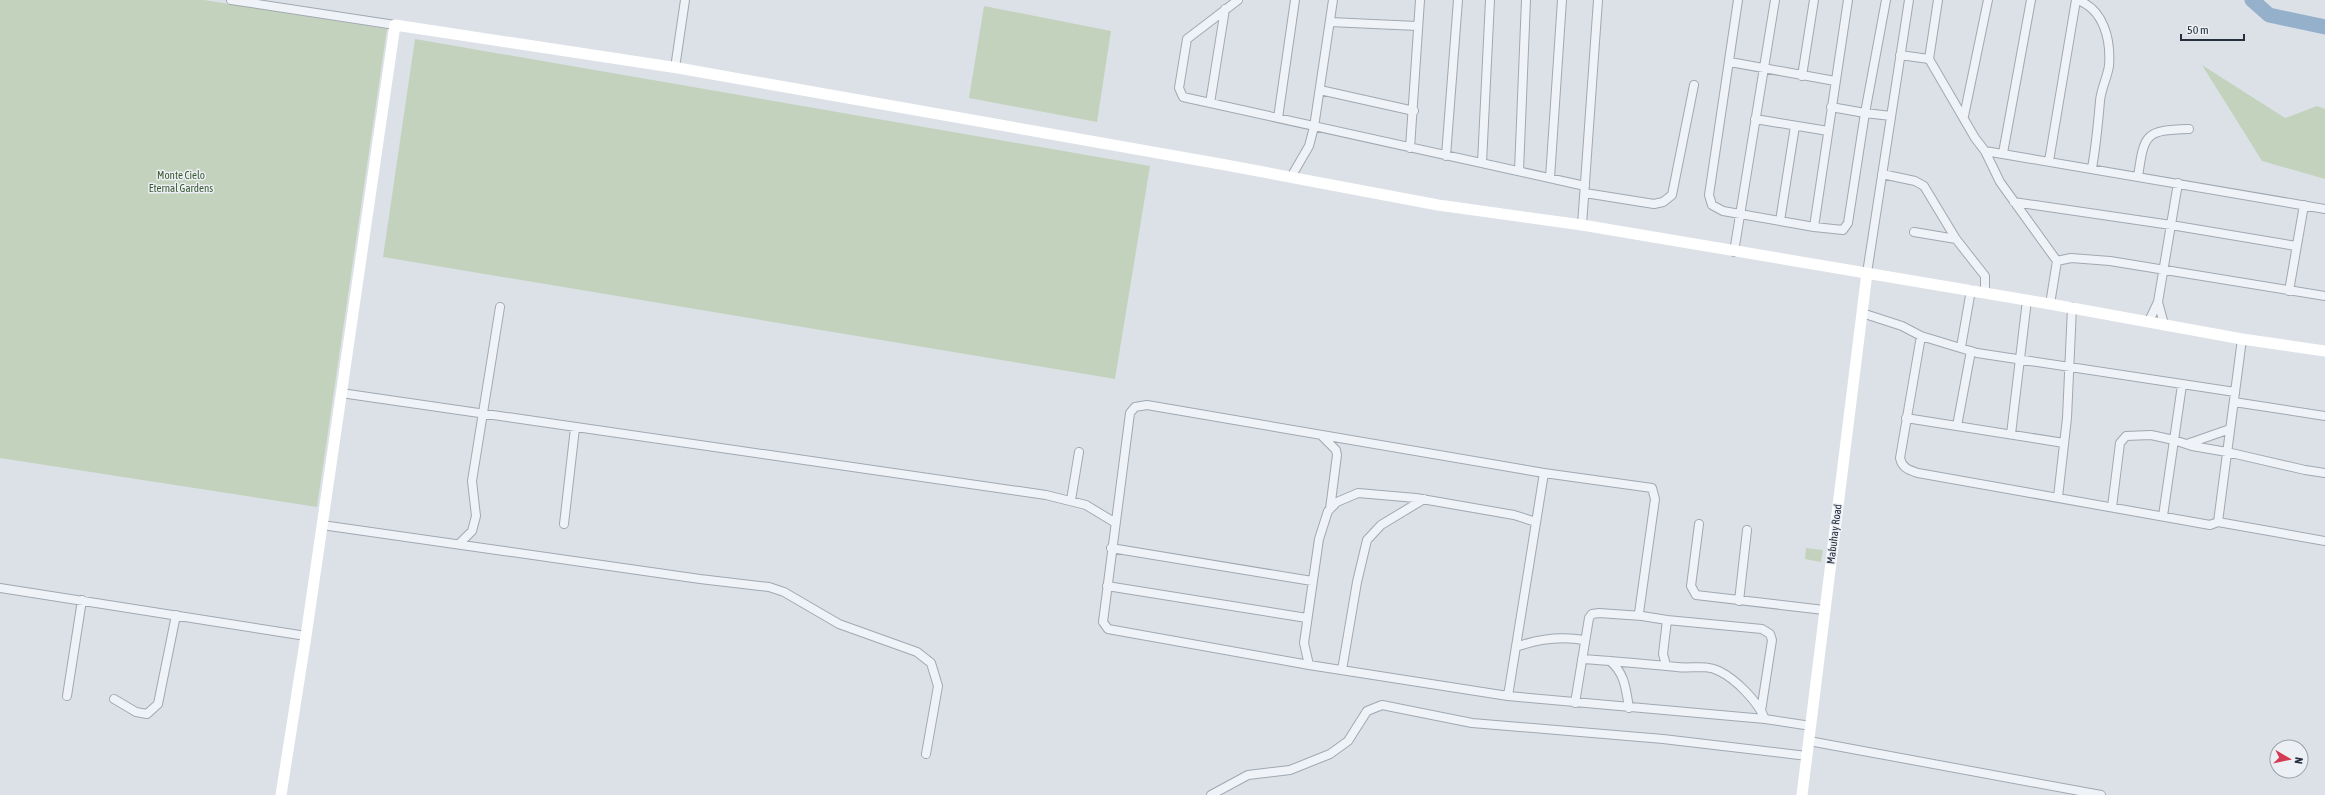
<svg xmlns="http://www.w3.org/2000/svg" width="2325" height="795" font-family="'Asap Condensed',sans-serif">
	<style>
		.green { fill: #c3d2bd }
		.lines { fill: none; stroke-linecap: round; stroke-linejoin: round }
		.river { stroke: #95b0ca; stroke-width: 15 }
		.street-casing { stroke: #a1a8b1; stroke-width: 10 }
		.street { stroke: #eff2f6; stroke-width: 8 }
		.secondary { stroke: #fff; stroke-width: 11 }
		.labels { text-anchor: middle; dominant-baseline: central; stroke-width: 3; stroke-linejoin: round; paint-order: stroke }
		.park-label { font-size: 11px; fill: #3b5b32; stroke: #ecf0f5 }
		.street-label { font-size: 11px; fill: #252f3e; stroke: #ecf0f5 }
	</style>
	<rect width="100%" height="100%" fill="#dce1e7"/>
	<path class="green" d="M0 0H204L387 29 317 507 0 458Z
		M984 6 1111 31 1097 122 969 98Z
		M415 39 1150 166 1115 379 383 257Z
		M2202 65 2285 118 2317 106 2325 109V179L2262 161Z
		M1806 548 1823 550 1821 562 1805 559Z"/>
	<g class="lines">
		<path class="river" d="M2252 0 2269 15 2325 27"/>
		<g class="street-casing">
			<path id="street" d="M231 0 395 25
				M1238 0 1187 39 1179 88 1183 97 1585 186
				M1738 0 1709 195 1712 205 1723 211 1814 227 1843 230 1848 223 1865 113 1891 116
				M1938 0 1929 59 1975 138 1985 151 2000 182 2057 261 2050 304
				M2077 0C2104 9 2111 40 2109 66 2107 78 2101 89 2100 101 2098 124 2096 146 2092 168
				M1330 22 1417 26
				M1900 55 1929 59
				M1730 62 1835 81
				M675 68 685 0
				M1802 76 1814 0
				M1320 90 1414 111
				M1210 103 1225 9
				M1831 107 1865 113 1886 0
				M1964 116 1988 0
				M1278 118 1295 0
				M1755 119 1828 131
				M1410 148 1420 0
				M1985 151 2325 209
				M2003 153 2031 0
				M1446 156 1458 0
				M2049 161 2076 0
				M1482 163 1490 0
				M1519 171 1526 0
				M1882 174 1915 181 1924 186 1956 239 1985 276V293
				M1291 177 1309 146 1314 127 1333 0
				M2138 177C2144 134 2145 130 2189 129
				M1550 178 1562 0
				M1585 193 1654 204 1663 202 1672 195 1694 85
				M2014 202 2171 225 2296 246
				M1780 221 1795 126
				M1582 225 1598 0
				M1814 227 1848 0
				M1914 232 1956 239
				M1734 252 1775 0
				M2057 261 2071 258 2110 261 2325 296
				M1867 273 1909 0
				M2289 291 2304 205
				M2158 302 2164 324
				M1862 313 1902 326 1921 336 1977 353 2235 392
				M2149 321 2158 302 2178 183
				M1921 336 1900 458C1902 468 1909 470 1918 473L2210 525 2218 522 2325 541
				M1961 347 1971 290
				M341 393 1046 495 1086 505 1114 522
				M2234 402 2325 416
				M1906 418 2064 443
				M1957 426 1971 351
				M2011 434 2027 300
				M1322 436 1336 450 1337 455 1330 509
				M2187 444 2230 429
				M1544 473 1652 488 1655 499 1639 613 1642 616 1667 620 1663 654 1666 665
				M2058 497 2067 418 2072 307
				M1071 500 1079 452
				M2112 507 2120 443 2126 436 2151 435 2174 440 2192 446 2227 452 2305 470 2325 473
				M2163 516 2182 385
				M2218 522 2242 339
				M564 524 575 428
				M1699 524 1691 586 1696 595 1824 610
				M322 525 700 579 769 587 784 592 839 624 917 652 931 663 938 686 926 754
				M459 544 472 531 476 516 472 481 500 307
				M1111 548 1312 581
				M1107 586 1307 618
				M0 588 306 636
				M1739 601 1747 530
				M1667 620 1762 629 1770 634 1772 640 1761 711
				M1516 647C1538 639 1560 636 1584 640
				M1582 659C1613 661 1645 664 1677 667 1691 669 1706 664 1719 671 1736 679 1758 702 1765 719L1811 726
				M1610 661C1625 673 1626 690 1629 708
				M1309 665 1304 643 1319 539 1328 511 1337 502 1358 493 1416 498 1514 515 1536 522
				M1342 670 1357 582 1367 540 1381 525 1424 499
				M67 696 82 600
				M1508 696 1544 473 1147 405 1135 407 1130 413 1103 622 1108 629 1309 665 1508 696 1765 719
				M114 699 136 712 147 714 158 704 176 615
				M1575 703 1589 618 1592 614 1599 613 1642 616
				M1809 741 2101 795
				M1211 795 1248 775 1290 770 1330 754 1348 741 1367 711 1382 705 1472 723 1663 739 1807 756"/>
		</g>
		<use href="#street" class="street"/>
		<path class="secondary" d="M281 795 306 636 395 25 678 68 1226 165 1438 205 1582 225 2050 304 2242 339 2325 351
			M1802 795 1867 273"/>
	</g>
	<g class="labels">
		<g class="park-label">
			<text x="181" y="175">Monte Cielo<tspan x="181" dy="13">Eternal Gardens</tspan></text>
		</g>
		<g class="street-label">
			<text transform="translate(1834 534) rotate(-83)">Mabuhay Road</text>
		</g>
	</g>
	<g transform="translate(2289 759) rotate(99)"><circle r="19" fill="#ecf0f5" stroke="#9ca3ac"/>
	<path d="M0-3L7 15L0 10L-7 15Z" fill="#d43a54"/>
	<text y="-6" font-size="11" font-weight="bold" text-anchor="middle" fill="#252f3e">N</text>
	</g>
	<path d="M2181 34v6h63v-6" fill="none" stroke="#252f3e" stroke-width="2"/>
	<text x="2187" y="34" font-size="12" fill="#252f3e" stroke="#ecf0f5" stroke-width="3" paint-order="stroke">50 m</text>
</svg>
